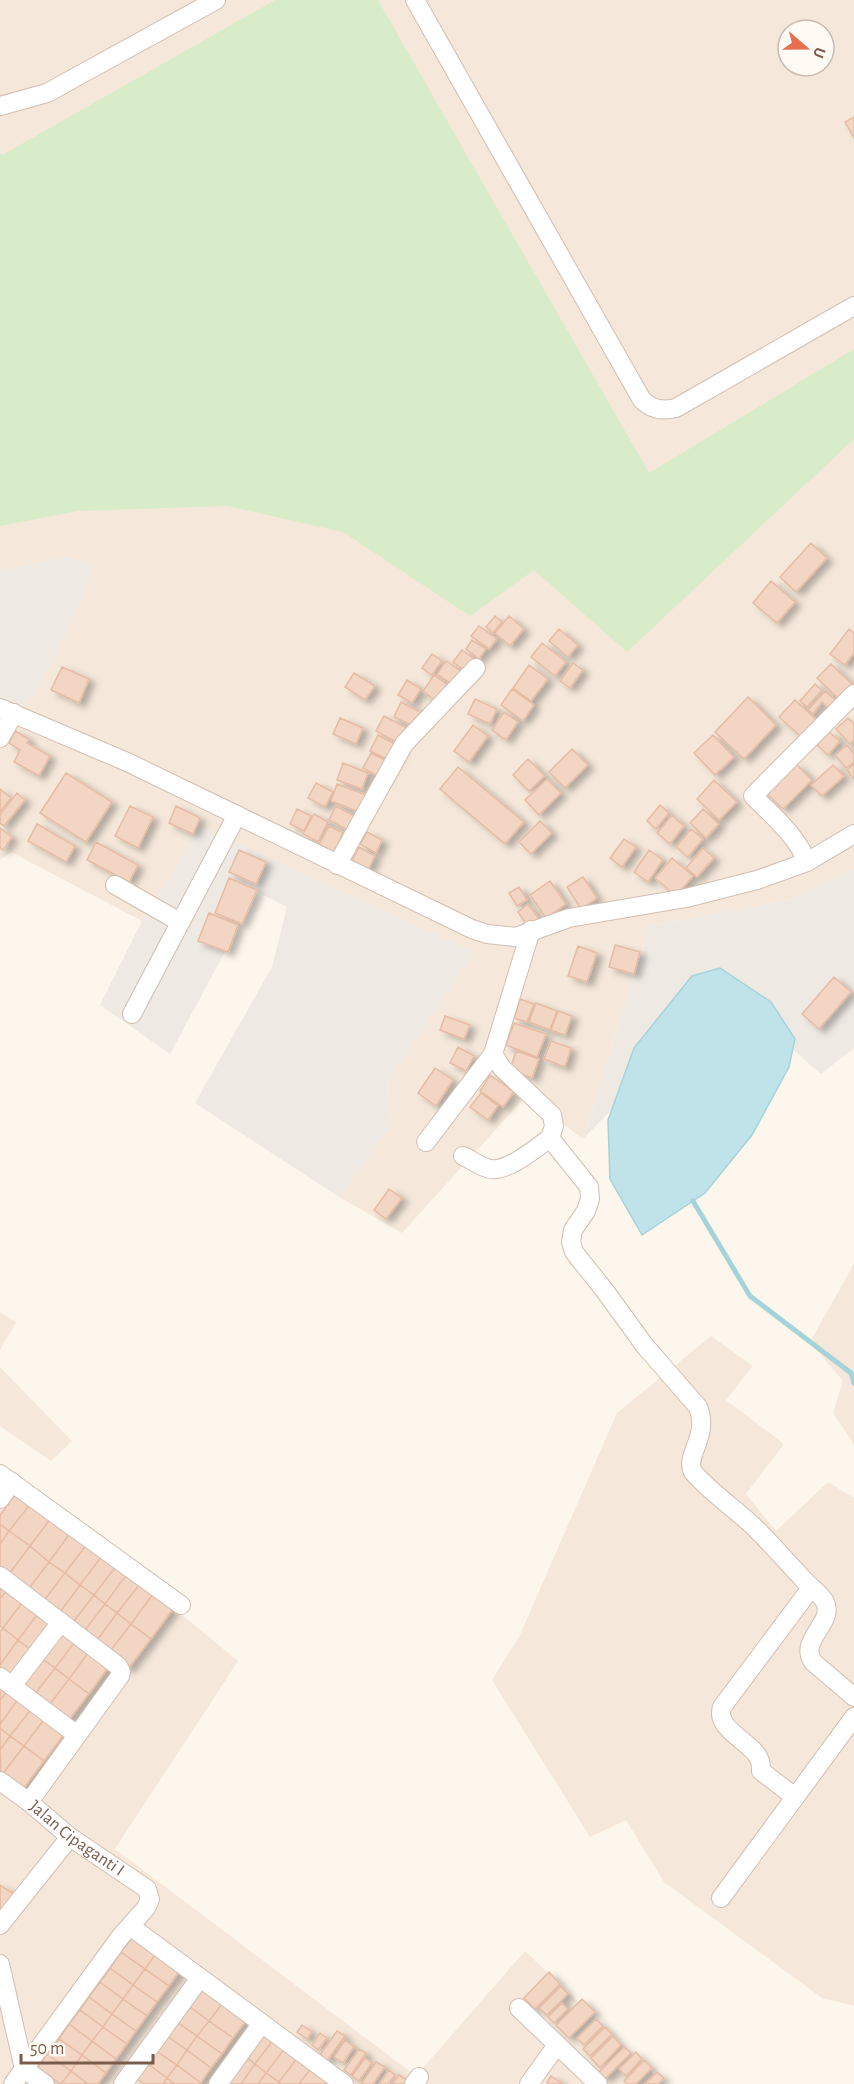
<svg xmlns="http://www.w3.org/2000/svg" width="854" height="2084" font-family="'Alegreya Sans',sans-serif">
	<style>
		.residential { fill: #f5e8da; fill-rule: evenodd }
		.industrial { fill: #efe9e4 }
		.green { fill: #d8ecc9 }
		.water { fill: #bfe3e8; stroke: #a5d3da; stroke-width: 1.5 }
		.lines { fill: none; stroke-linecap: round; stroke-linejoin: round }
		.stream { stroke: #a5d3da; stroke-width: 5 }
		.building { fill: #f3d5c3; stroke: #e6bba3; stroke-width: 1.5; filter: url(#shadow) }
		.street-casing { stroke: #d1beb0; stroke-width: 20 }
		.street { stroke: #fff; stroke-width: 18 }
		.labels { text-anchor: middle; dominant-baseline: central; stroke-width: 4.5; stroke-linejoin: round; paint-order: stroke }
		.street-label { font-size: 18px; fill: #7a5c4d; stroke: #fffaf3 }
	</style>
	<defs>
		<filter id="shadow"><feDropShadow dx="6" dy="4" stdDeviation="3" flood-color="#0004"/></filter>
	</defs>
	<rect width="100%" height="100%" fill="#fdf6ec"/>
	<path class="residential" d="M0 0H854V869L793 899 649 926 583 1139 526 1096 402 1233 339 1197 391 1126 388 1082 474 952 201 828 142 921 11 852 0 860ZM788 30H824V66H788Z
		M854 1264V1444L833 1413 843 1381 810 1342Z
		M0 1312 16 1322 0 1350Z
		M711 1336 753 1366 726 1400 784 1444 746 1494 776 1531 828 1482 854 1498V2006L822 1998 664 1882 626 1820 590 1837 492 1680 519 1637 617 1413Z
		M0 1367 72 1441 51 1461 0 1426Z
		M0 1465 238 1661 115 1849 416 2076 525 1951 664 2084H0Z"/>
	<path class="industrial" d="M68 557 95 565 54 661 25 708 0 701V570Z
		M201 827 474 952 388 1082 391 1126 339 1197 195 1103 272 967 287 907 257 892 170 1054 100 1005 142 921Z
		M854 869V1048L821 1074 706 975 634 1087 583 1139 649 926 793 899Z"/>
	<path class="green" d="M275 0H378L649 473 854 349V439L627 652 534 570 470 616 343 532 227 506 78 511 0 526V154H4Z"/>
	<path class="water" d="M720 968 771 1002 795 1039 789 1067 752 1135 705 1193 642 1235 610 1179 608 1120 634 1048 692 976Z"/>
	<g class="lines">
		<path class="stream" d="M693 1201 750 1296 851 1373 854 1383"/>
	</g>
	<path class="building" d="M854 117V138L845 122Z
		M811 543 827 558 796 592 780 577Z
		M771 581 795 602 777 623 753 603Z
		M495 616 502 622 493 633 486 627Z
		M509 616 524 629 510 646 495 633Z
		M479 626 497 639 489 649 471 636Z
		M559 629 578 645 568 657 549 641Z
		M849 629 854 633V653L845 665 830 654Z
		M472 640 486 649 479 659 466 649Z
		M542 643 566 662 555 676 531 657Z
		M462 650 477 661 469 674 453 662Z
		M432 654 442 661 432 675 422 668Z
		M446 661 465 674 456 687 437 674Z
		M573 663 583 670 570 688 560 681Z
		M831 664 853 685 840 700 817 678Z
		M529 665 548 679 531 701 513 688Z
		M62 667 89 679 79 703 51 690Z
		M354 673 375 686 365 700 345 687Z
		M434 675 452 688 440 704 423 691Z
		M407 680 421 689 412 703 398 695Z
		M815 684 822 690 807 707 800 701Z
		M512 689 534 705 523 721 501 705Z
		M825 691 839 703 832 711 822 702 813 714 808 710Z
		M748 697 776 725 744 759 715 732Z
		M475 699 497 709 490 724 468 714Z
		M795 700 821 724 806 741 779 717Z
		M401 702 422 713 415 727 394 717Z
		M504 712 518 722 506 740 492 730Z
		M384 716 407 728 398 743 376 731Z
		M340 718 363 728 356 744 333 734Z
		M848 718 854 724V740L850 744 836 729Z
		M473 725 488 736 469 762 454 751Z
		M15 731 29 739 27 743 50 756 39 776 14 762 20 750 9 743Z
		M829 732 840 741 828 755 817 745Z
		M378 735 401 747 393 762 370 751Z
		M713 735 734 757 715 775 694 753Z
		M847 745 854 754V762L846 768 835 755Z
		M572 749 588 765 565 788 549 772Z
		M371 753 391 763 383 779 363 768Z
		M528 759 545 776 529 791 513 775Z
		M343 763 368 773 362 789 337 780Z
		M796 764 812 780 783 809 767 794Z
		M854 764V779L847 770Z
		M833 765 844 776 822 796 811 785Z
		M458 767 524 822 505 844 440 789Z
		M66 773 112 802 86 842 40 813Z
		M547 779 561 793 539 815 525 800Z
		M714 780 737 802 719 820 697 799Z
		M316 783 333 792 325 807 308 798Z
		M337 784 366 795 359 812 331 801Z
		M0 789 11 798 0 812Z
		M17 793 25 800 4 826 0 823V815Z
		M660 805 669 813 656 829 647 821Z
		M130 806 153 817 138 848 115 836Z
		M176 806 200 818 193 834 169 823Z
		M336 806 356 817 349 831 329 820Z
		M297 809 311 816 304 831 290 824Z
		M703 809 719 824 706 838 690 823Z
		M314 814 328 822 318 842 303 834Z
		M672 815 684 826 670 844 657 833Z
		M540 821 552 833 531 854 519 842Z
		M37 824 75 846 66 862 28 841Z
		M329 826 343 833 334 853 319 845Z
		M0 828 12 837 3 850 0 848Z
		M691 829 703 839 688 857 676 847Z
		M367 832 382 840 376 853 360 844Z
		M624 839 636 847 622 867 610 858Z
		M96 842 138 865 129 882 87 860Z
		M359 847 375 856 368 870 352 861Z
		M703 848 714 858 697 877 686 868Z
		M239 850 266 862 256 884 229 872Z
		M649 850 663 860 648 882 634 872Z
		M672 858 693 876 676 896 655 878Z
		M583 877 597 898 581 909 567 887Z
		M229 878 257 890 242 924 215 913Z
		M550 881 566 904 546 918 530 895Z
		M519 887 527 900 517 906 509 893Z
		M528 904 539 919 528 927 518 912Z
		M209 913 238 925 228 952 198 941Z
		M615 945 640 952 634 974 609 967Z
		M578 946 597 953 587 982 568 976Z
		M834 977 851 992 819 1029 802 1014Z
		M520 999 534 1004 527 1022 514 1018Z
		M536 1003 557 1011 550 1030 529 1022Z
		M558 1011 572 1016 565 1035 551 1030Z
		M445 1016 470 1025 464 1039 440 1030Z
		M514 1023 546 1034 537 1057 506 1045Z
		M551 1041 571 1048 565 1067 544 1059Z
		M458 1047 474 1056 466 1071 450 1063Z
		M516 1051 539 1059 532 1078 510 1070Z
		M435 1068 453 1080 436 1106 418 1093Z
		M490 1075 514 1092 503 1107 480 1091Z
		M481 1093 498 1106 488 1120 470 1107Z
		M389 1189 402 1198 386 1219 374 1210Z
		M18 1491 32 1502 9 1531 0 1524V1515Z
		M32 1502 52 1517 30 1546 9 1531Z
		M52 1517 71 1532 49 1562 30 1546Z
		M0 1524 9 1531 0 1544Z
		M9 1531 30 1546 7 1577 0 1571V1544Z
		M71 1532 87 1544 65 1573 49 1562Z
		M87 1544 102 1556 80 1585 65 1573Z
		M30 1546 49 1562 27 1591 7 1577Z
		M102 1556 116 1566 94 1595 80 1585Z
		M49 1562 65 1573 42 1603 27 1591Z
		M116 1566 127 1574 105 1604 94 1595Z
		M65 1573 80 1585 58 1615 42 1603Z
		M127 1574 140 1584 117 1613 105 1604Z
		M0 1580 9 1587 0 1599Z
		M140 1584 153 1594 131 1624 117 1613Z
		M80 1585 94 1595 71 1625 58 1615Z
		M9 1587 25 1599 3 1628 0 1626V1599Z
		M153 1594 173 1609 151 1639 131 1624Z
		M94 1595 105 1604 82 1634 71 1625Z
		M25 1599 40 1611 18 1640 3 1628Z
		M105 1604 117 1613 95 1643 82 1634Z
		M40 1611 54 1621 31 1650 18 1640Z
		M117 1613 131 1624 108 1654 95 1643Z
		M131 1624 151 1639 128 1669 108 1654Z
		M3 1628 18 1640 0 1665V1632Z
		M65 1629 77 1639 55 1668 43 1659Z
		M77 1639 91 1649 69 1679 55 1668Z
		M18 1640 31 1650 9 1680 0 1674V1665Z
		M91 1649 111 1664 89 1694 69 1679Z
		M43 1659 55 1668 32 1698 20 1689Z
		M55 1668 69 1679 46 1709 32 1698Z
		M69 1679 89 1694 66 1724 46 1709Z
		M0 1682 9 1689 0 1700Z
		M9 1689 20 1697 0 1724V1700Z
		M20 1697 33 1707 10 1736 0 1728V1724Z
		M33 1707 46 1717 24 1746 10 1736Z
		M46 1717 66 1732 44 1761 24 1746Z
		M0 1728 10 1736 0 1750Z
		M10 1736 24 1746 1 1776 0 1750Z
		M24 1746 44 1761 21 1792 1 1776Z
		M0 1885 14 1894 0 1914Z
		M134 1935 157 1952 145 1969 121 1952Z
		M121 1952 145 1969 133 1985 110 1968Z
		M157 1952 181 1969 169 1986 145 1969Z
		M110 1968 133 1985 123 1999 100 1982Z
		M145 1969 169 1986 157 2002 133 1985Z
		M549 1972 560 1984 535 2009 524 1998Z
		M100 1982 123 1999 112 2014 89 1997Z
		M133 1985 157 2002 147 2016 123 1999Z
		M561 1986 568 1994 547 2015 539 2008Z
		M198 1987 222 2004 209 2021 186 2004Z
		M89 1997 112 2014 103 2027 80 2010Z
		M123 1999 147 2016 136 2031 112 2014Z
		M582 1999 595 2012 569 2038 556 2025Z
		M562 2003 568 2009 554 2023 548 2017Z
		M186 2004 209 2021 197 2036 174 2020Z
		M222 2004 246 2021 233 2038 209 2021Z
		M80 2010 103 2027 92 2041 69 2024Z
		M112 2014 136 2031 127 2044 103 2027Z
		M596 2019 603 2026 584 2045 577 2038Z
		M174 2020 197 2036 187 2050 164 2034Z
		M209 2021 233 2038 222 2054 197 2036Z
		M69 2024 92 2041 82 2055 59 2039Z
		M264 2025 277 2035 255 2064 242 2054Z
		M302 2025 312 2032 307 2039 297 2032Z
		M103 2027 127 2044 116 2059 92 2041Z
		M605 2027 612 2034 590 2056 583 2049Z
		M337 2031 345 2036 327 2061 320 2055Z
		M320 2033 327 2038 318 2050 312 2045Z
		M164 2034 187 2050 177 2065 153 2049Z
		M277 2035 289 2043 266 2073 255 2064Z
		M197 2036 222 2054 211 2068 187 2050Z
		M613 2036 621 2045 600 2068 591 2058Z
		M59 2039 82 2055 71 2071 47 2054Z
		M345 2040 354 2047 343 2063 334 2057Z
		M92 2041 116 2059 106 2073 82 2055Z
		M289 2043 301 2053 279 2082 266 2073Z
		M624 2047 631 2053 605 2079 598 2073Z
		M153 2049 177 2065 167 2078 144 2061Z
		M359 2049 366 2053 351 2075 344 2070Z
		M187 2050 211 2068 201 2083 177 2065Z
		M636 2052 642 2059 626 2076 619 2069Z
		M301 2053 315 2063 299 2084H281L279 2082Z
		M47 2054 71 2071 61 2084 37 2068Z
		M242 2054 255 2064 241 2084H220Z
		M82 2055 106 2073 98 2084H88L71 2071Z
		M365 2058 372 2063 359 2081 352 2076Z
		M644 2060 652 2068 636 2084H627L624 2081Z
		M144 2061 167 2078 163 2084H144L134 2076Z
		M376 2062 385 2067 373 2084H361Z
		M315 2063 331 2084H299Z
		M255 2064 266 2073 258 2084H241Z
		M177 2065 201 2083 200 2084H175L167 2078Z
		M389 2070 395 2075 388 2084H379Z
		M71 2071 88 2084H61Z
		M657 2072 664 2078 658 2084H645Z
		M266 2073 279 2082 278 2084H258Z
		M399 2075 407 2080 405 2084H392Z
		M551 2076 563 2084H550L547 2082Z
		M167 2078 175 2084H163Z"/>
	<g class="lines">
		<g class="street-casing">
			<g id="street">
				<path d="M415 0 642 400C653 410 662 411 676 408L854 306"/>
				<path d="M0 106 47 93 216 0"/>
				<path d="M0 708 127 762 472 929 487 934 516 937 569 918 686 898 757 880 807 862 854 834"/>
				<path d="M0 738 14 713"/>
				<path d="M807 862C797 836 772 815 753 796L854 694"/>
				<path d="M337 865 404 744 476 668"/>
				<path d="M115 885 180 922"/>
				<path d="M531 930 493 1054 502 1068 552 1115 554 1126 550 1138 589 1187 590 1199 586 1211 573 1230 571 1242 574 1252 605 1291 645 1346 698 1407C710 1436 684 1456 693 1472 710 1492 733 1507 752 1525 770 1542 786 1561 803 1579 810 1587 821 1594 825 1602 835 1623 798 1640 813 1662L854 1697"/>
				<path d="M132 1014 237 815"/>
				<path d="M426 1142 493 1054"/>
				<path d="M463 1156C472 1160 481 1167 490 1169 508 1172 536 1148 550 1138"/>
				<path d="M0 1474 181 1605"/>
				<path d="M0 1499 12 1482"/>
				<path d="M0 1576 118 1666 121 1672 120 1676 29 1802"/>
				<path d="M0 1677 77 1735"/>
				<path d="M12 1686 61 1622"/>
				<path id="s1" d="M0 1781 29 1802 70 1837 147 1889 150 1899 146 1908 121 1936 13 2084"/>
				<path d="M795 1797 761 1771C761 1768 761 1764 760 1761 755 1743 714 1730 722 1707L811 1588"/>
				<path d="M721 1898 854 1717"/>
				<path d="M0 1925 70 1837"/>
				<path d="M130 1926 344 2084"/>
				<path d="M0 1964 24 2069 45 2084"/>
				<path d="M519 2008 598 2084"/>
				<path d="M123 2084 200 1978"/>
				<path d="M218 2084 262 2023"/>
				<path d="M414 2084 419 2077"/>
				<path d="M529 2084 557 2045"/>
			</g>
		</g>
		<use href="#street" class="street"/>
	</g>
	<g class="labels">
		<g class="street-label">
			<text stroke="none"><textPath href="#s1" startOffset="96">Jalan Cipaganti I</textPath></text>
		</g>
	</g>
	<g transform="translate(806 48) rotate(110)"><circle r="28" fill="#fffaf3" stroke="#cabbb1" stroke-width="1.5"/>
	<path d="M0-4.5L10 22L0 15L-10 22Z" fill="#e76f51"/>
	<text y="-9" font-size="16" font-weight="bold" text-anchor="middle" fill="#7a5c4d">U</text>
	</g>
	<path d="M21 2054v9h132v-9" fill="none" stroke="#7a5c4d" stroke-width="3"/>
	<text x="30" y="2054" font-size="18" fill="#7a5c4d" stroke="#fffaf3" stroke-width="4.5" paint-order="stroke">50 m</text>
</svg>
